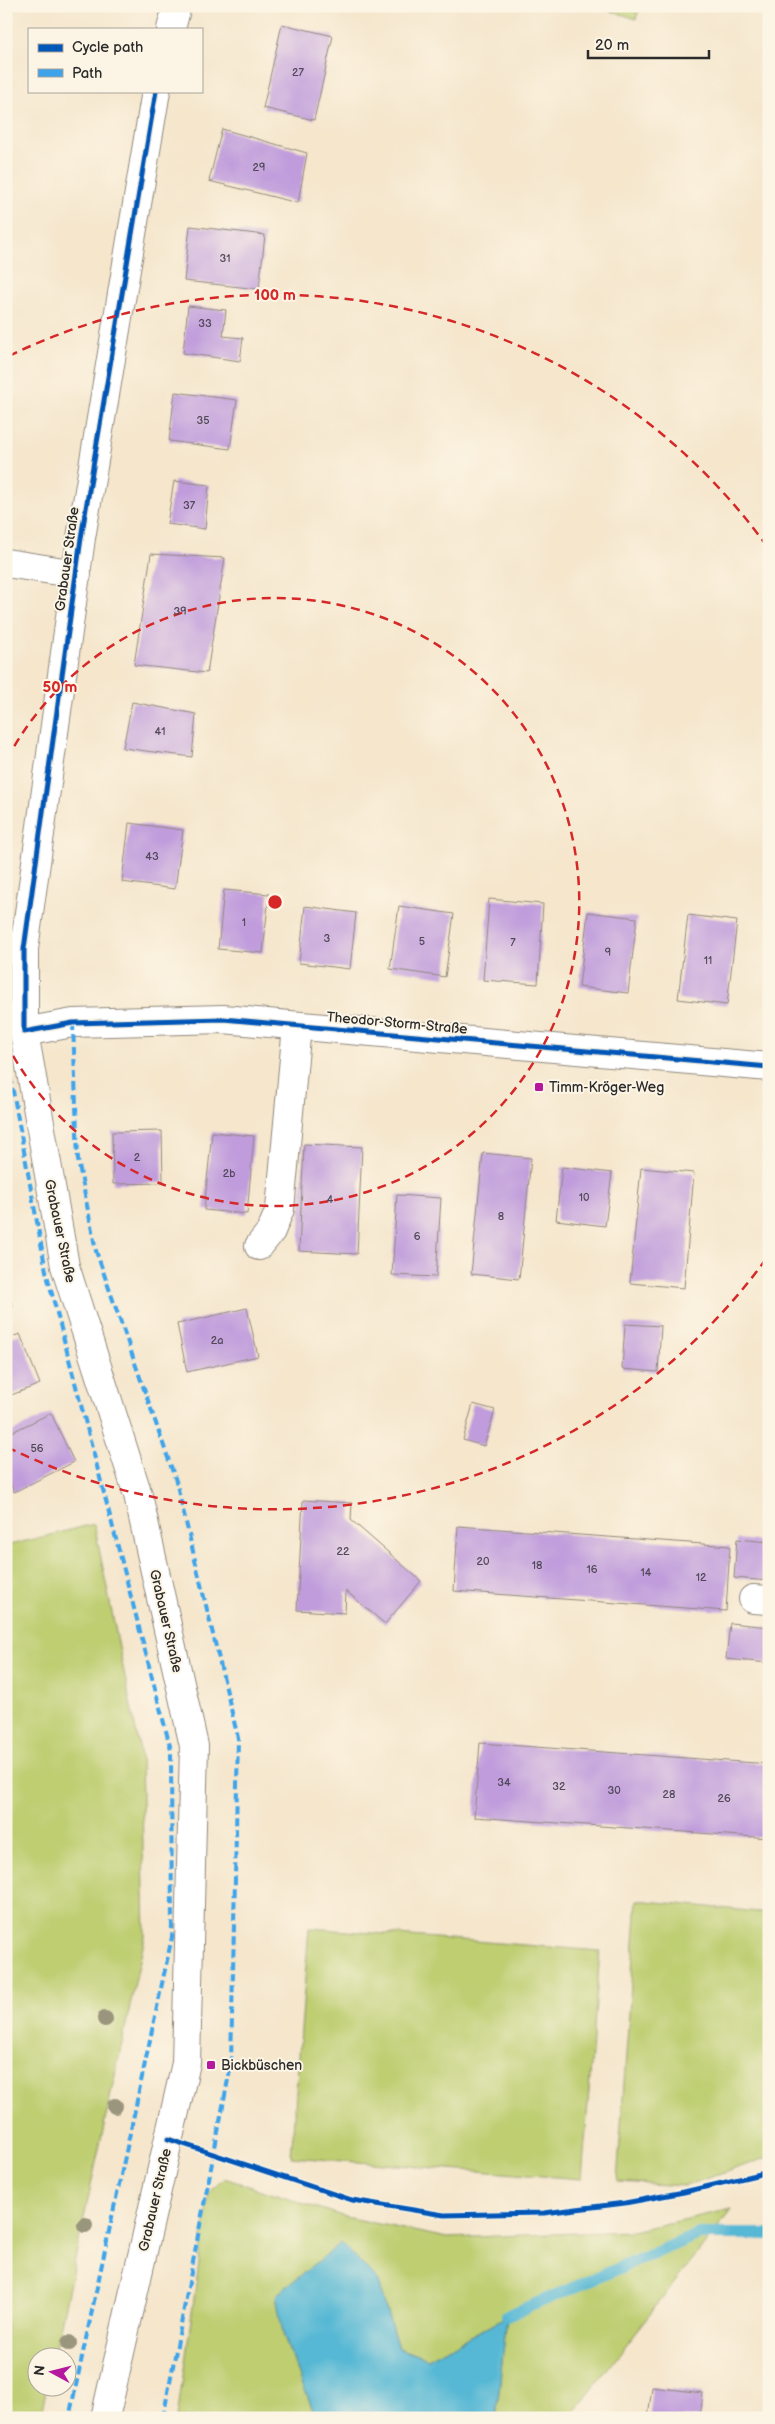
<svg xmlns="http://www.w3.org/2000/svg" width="775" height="2424" font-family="'Balsamiq Sans',sans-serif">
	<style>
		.green { fill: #bece71; stroke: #747c4e }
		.water { fill: #56b8d4; stroke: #407280 }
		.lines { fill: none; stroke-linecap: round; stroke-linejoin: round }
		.stream { stroke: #56b8d4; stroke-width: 12 }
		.building { fill: #c09cdc }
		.minor-casing { stroke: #90887c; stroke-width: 30 }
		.major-casing { stroke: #90887c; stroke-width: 30 }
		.minor { stroke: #fff; stroke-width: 28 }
		.major { stroke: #fff; stroke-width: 28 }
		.quiet { stroke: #3ea3eb; stroke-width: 4; stroke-dasharray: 8 4; stroke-linecap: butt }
		.cycleway-casing { stroke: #fcf5e5; stroke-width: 8 }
		.cycleway { stroke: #0057b8; stroke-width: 5 }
		.tree { fill: #9a967d }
		.ring { fill: none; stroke: #d62828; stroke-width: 2.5; stroke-dasharray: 9 6 }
		.poi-dot { fill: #b5179e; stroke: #fcf5e5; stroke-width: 2 }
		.labels { text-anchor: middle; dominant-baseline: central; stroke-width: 4; stroke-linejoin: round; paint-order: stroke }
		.number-label { font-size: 11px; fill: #504757 }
		.street-label { font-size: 14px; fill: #2b2b2b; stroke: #fcf5e5 }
		.poi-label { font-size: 14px; fill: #2b2b2b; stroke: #fcf5e5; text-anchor: start }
		.centre { fill: #d62828; stroke: #fcf5e5; stroke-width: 2.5 }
		.ring-label { font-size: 15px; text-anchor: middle; font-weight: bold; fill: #d62828; stroke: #fcf5e5; stroke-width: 4; stroke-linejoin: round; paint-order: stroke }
	</style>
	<rect width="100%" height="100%" fill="#fcf5e5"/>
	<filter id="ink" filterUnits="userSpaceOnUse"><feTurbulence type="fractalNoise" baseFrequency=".02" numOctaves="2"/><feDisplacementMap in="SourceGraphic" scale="10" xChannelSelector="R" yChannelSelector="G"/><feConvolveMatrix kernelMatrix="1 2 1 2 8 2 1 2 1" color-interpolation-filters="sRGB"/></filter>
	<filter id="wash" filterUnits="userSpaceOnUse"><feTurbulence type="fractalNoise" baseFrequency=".0096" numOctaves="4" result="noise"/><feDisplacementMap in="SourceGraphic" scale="20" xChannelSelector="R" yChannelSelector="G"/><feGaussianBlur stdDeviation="1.12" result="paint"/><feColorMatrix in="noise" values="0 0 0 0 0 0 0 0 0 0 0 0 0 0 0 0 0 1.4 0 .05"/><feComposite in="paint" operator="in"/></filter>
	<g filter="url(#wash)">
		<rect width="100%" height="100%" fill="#f5e6cc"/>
		<path class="green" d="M596 6H640L636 19Z
			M94 1524 141 1756 145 1937 54 2356H38V2386L47 2387 40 2418H6V1546Z
			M637 1900 769 1913V2157L685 2186 617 2182Z
			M309 1928 600 1951 582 2179 291 2157Z
			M224 2178 345 2217 447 2238 632 2231 732 2209 569 2418H496L507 2316 428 2359 398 2348 377 2279 283 2334 316 2418H177L209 2193Z"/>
		<path class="water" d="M341 2243 377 2279 398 2348 428 2359 507 2316 496 2418H316L283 2334 276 2295Z"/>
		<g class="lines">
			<path class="stream" d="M507 2316 699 2234H769"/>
		</g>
		<g id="blocks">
			<path class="building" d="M764 6H769V30H768Z
				M282 24 333 36 314 120 263 108Z
				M222 129 307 153 298 203 209 181Z
				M190 226 265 235 259 289 184 281Z
				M188 306 226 310 223 336 243 338 240 361 183 353Z
				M175 392 237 400 230 449 169 441Z
				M174 481 209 485 205 529 167 524Z
				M151 554 225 558 207 673 134 665Z
				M132 702 196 714 192 757 123 748Z
				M129 823 183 830 175 889 122 882Z
				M224 890 269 894 263 953 218 949Z
				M489 899 543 904 538 984 483 980Z
				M305 906 356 913 350 969 299 963Z
				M399 906 454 914 445 977 390 969Z
				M588 912 637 918 628 993 579 987Z
				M688 915 737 921 727 1005 678 999Z
				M162 1131 163 1183 113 1184 112 1132Z
				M212 1132 254 1136 247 1214 204 1210Z
				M304 1144 362 1147 357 1254 299 1251Z
				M483 1153 531 1158 519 1279 471 1274Z
				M562 1167 612 1173 605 1226 556 1220Z
				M641 1168 694 1173 684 1288 630 1283Z
				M397 1195 441 1198 436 1277 392 1275Z
				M6 1287 13 1307 6 1309Z
				M247 1308 258 1356 187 1372 177 1324Z
				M625 1324 661 1326 658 1372 622 1369Z
				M20 1334 40 1384 6 1397V1339Z
				M473 1404 495 1410 484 1446 463 1440Z
				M51 1413 74 1462 14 1492 6 1475V1435Z
				M303 1500 352 1503 351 1520 421 1581 385 1624 346 1591 345 1613 297 1610Z
				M458 1526 730 1546 726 1611 454 1591Z
				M737 1539 769 1542V1581L734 1578Z
				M730 1623 769 1627V1663L726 1659Z
				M480 1743 769 1764V1838L474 1817Z
				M652 2387 703 2393 700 2418H648Z"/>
		</g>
	</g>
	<g filter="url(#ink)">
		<use href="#blocks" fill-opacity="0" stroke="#90887c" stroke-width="1"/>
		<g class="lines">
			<g class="minor-casing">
				<path id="minor" d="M6 563 77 574
					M24 1032 73 1023 223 1019 769 1067
					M259 1246 271 1231 280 1209 297 1026
					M753 1599 769 1600"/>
			</g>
			<g class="major-casing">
				<path id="major" d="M171 29 177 6
					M105 2418 186 2063 194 1746 138 1495 65 1266 24 1032V949L81 538 156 91"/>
			</g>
			<use href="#minor" class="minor"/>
			<use href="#major" class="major"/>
			<path class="quiet" d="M73 1023 78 1160 96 1251 176 1481 238 1738 231 2064 163 2418
				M6 1053 46 1271 171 1750 172 1937 69 2418"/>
			<g class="cycleway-casing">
				<path id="cycleway" d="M156 91 81 538 24 949V1032L73 1023 223 1019 769 1067
					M168 2139 352 2200 444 2215 544 2213 625 2203 684 2192 769 2172"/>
			</g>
			<use href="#cycleway" class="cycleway"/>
		</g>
		<g class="tree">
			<circle cx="105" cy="2019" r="8"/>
			<circle cx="115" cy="2106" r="8"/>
			<circle cx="85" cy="2225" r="8"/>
			<circle cx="69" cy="2343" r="8"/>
		</g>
	</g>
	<g class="ring">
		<path d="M7 759A304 304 0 1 1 7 1045"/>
		<path d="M766 1259A607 607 0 0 1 9 1448M9 356A607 607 0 0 1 766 545"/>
	</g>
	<g class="poi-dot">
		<rect x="534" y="1082" width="10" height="10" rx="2.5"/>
		<rect x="206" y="2060" width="10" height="10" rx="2.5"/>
	</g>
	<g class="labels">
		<g class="number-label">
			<text x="298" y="72">27</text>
			<text x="259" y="167">29</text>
			<text x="225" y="258">31</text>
			<text x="205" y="323">33</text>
			<text x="203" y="420">35</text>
			<text x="189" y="505">37</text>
			<text x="180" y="611">39</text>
			<text x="160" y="731">41</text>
			<text x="152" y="856">43</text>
			<text x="244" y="922">1</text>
			<text x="327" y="938">3</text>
			<text x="422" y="941">5</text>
			<text x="513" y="942">7</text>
			<text x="608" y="952">9</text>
			<text x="708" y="960">11</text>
			<text x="137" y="1157">2</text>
			<text x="229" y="1173">2b</text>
			<text x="584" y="1197">10</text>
			<text x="330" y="1199">4</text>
			<text x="501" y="1216">8</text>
			<text x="417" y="1236">6</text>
			<text x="217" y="1340">2a</text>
			<text x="37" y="1448">56</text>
			<text x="343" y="1551">22</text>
			<text x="483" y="1561">20</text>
			<text x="537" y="1565">18</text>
			<text x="592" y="1569">16</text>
			<text x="646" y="1572">14</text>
			<text x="701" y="1577">12</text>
			<text x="504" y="1782">34</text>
			<text x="559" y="1786">32</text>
			<text x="614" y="1790">30</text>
			<text x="669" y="1794">28</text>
			<text x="724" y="1798">26</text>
		</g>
		<g class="street-label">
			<text transform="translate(67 559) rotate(-82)">Grabauer Straße</text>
			<text transform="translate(397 1023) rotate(5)">Theodor-Storm-Straße</text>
			<text transform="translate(60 1231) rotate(78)">Grabauer Straße</text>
			<text transform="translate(166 1621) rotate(77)">Grabauer Straße</text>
			<text transform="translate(155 2200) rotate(-77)">Grabauer Straße</text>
		</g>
		<g class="poi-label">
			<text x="549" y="1087">Timm-Kröger-Weg</text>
			<text x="221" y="2065">Bickbüschen</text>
		</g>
	</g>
	<circle cx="275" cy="902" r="8" class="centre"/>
	<g class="ring-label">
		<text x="275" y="300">100 m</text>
		<text x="60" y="692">50 m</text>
	</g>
	<rect width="775" height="2424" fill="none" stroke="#fcf5e5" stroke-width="25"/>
	<rect x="28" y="28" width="175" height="65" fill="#fcf5e5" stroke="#a8a49b"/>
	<rect x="38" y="44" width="25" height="8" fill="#0057b8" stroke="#a8a49b"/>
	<text x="72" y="52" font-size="15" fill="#2b2b2b">Cycle path</text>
	<rect x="38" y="69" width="25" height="8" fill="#3ea3eb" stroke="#a8a49b"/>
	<text x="72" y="78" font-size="15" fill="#2b2b2b">Path</text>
	<g transform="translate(52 2372) rotate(277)"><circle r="24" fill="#fcf5e5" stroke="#a8a49b"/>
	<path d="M0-4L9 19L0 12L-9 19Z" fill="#b5179e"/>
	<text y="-8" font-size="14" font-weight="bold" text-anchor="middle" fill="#2b2b2b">N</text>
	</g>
	<path d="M588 50v8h121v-8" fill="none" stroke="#2b2b2b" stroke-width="2.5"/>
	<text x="595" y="50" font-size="15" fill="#2b2b2b" stroke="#fcf5e5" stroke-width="4" paint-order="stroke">20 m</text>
</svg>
